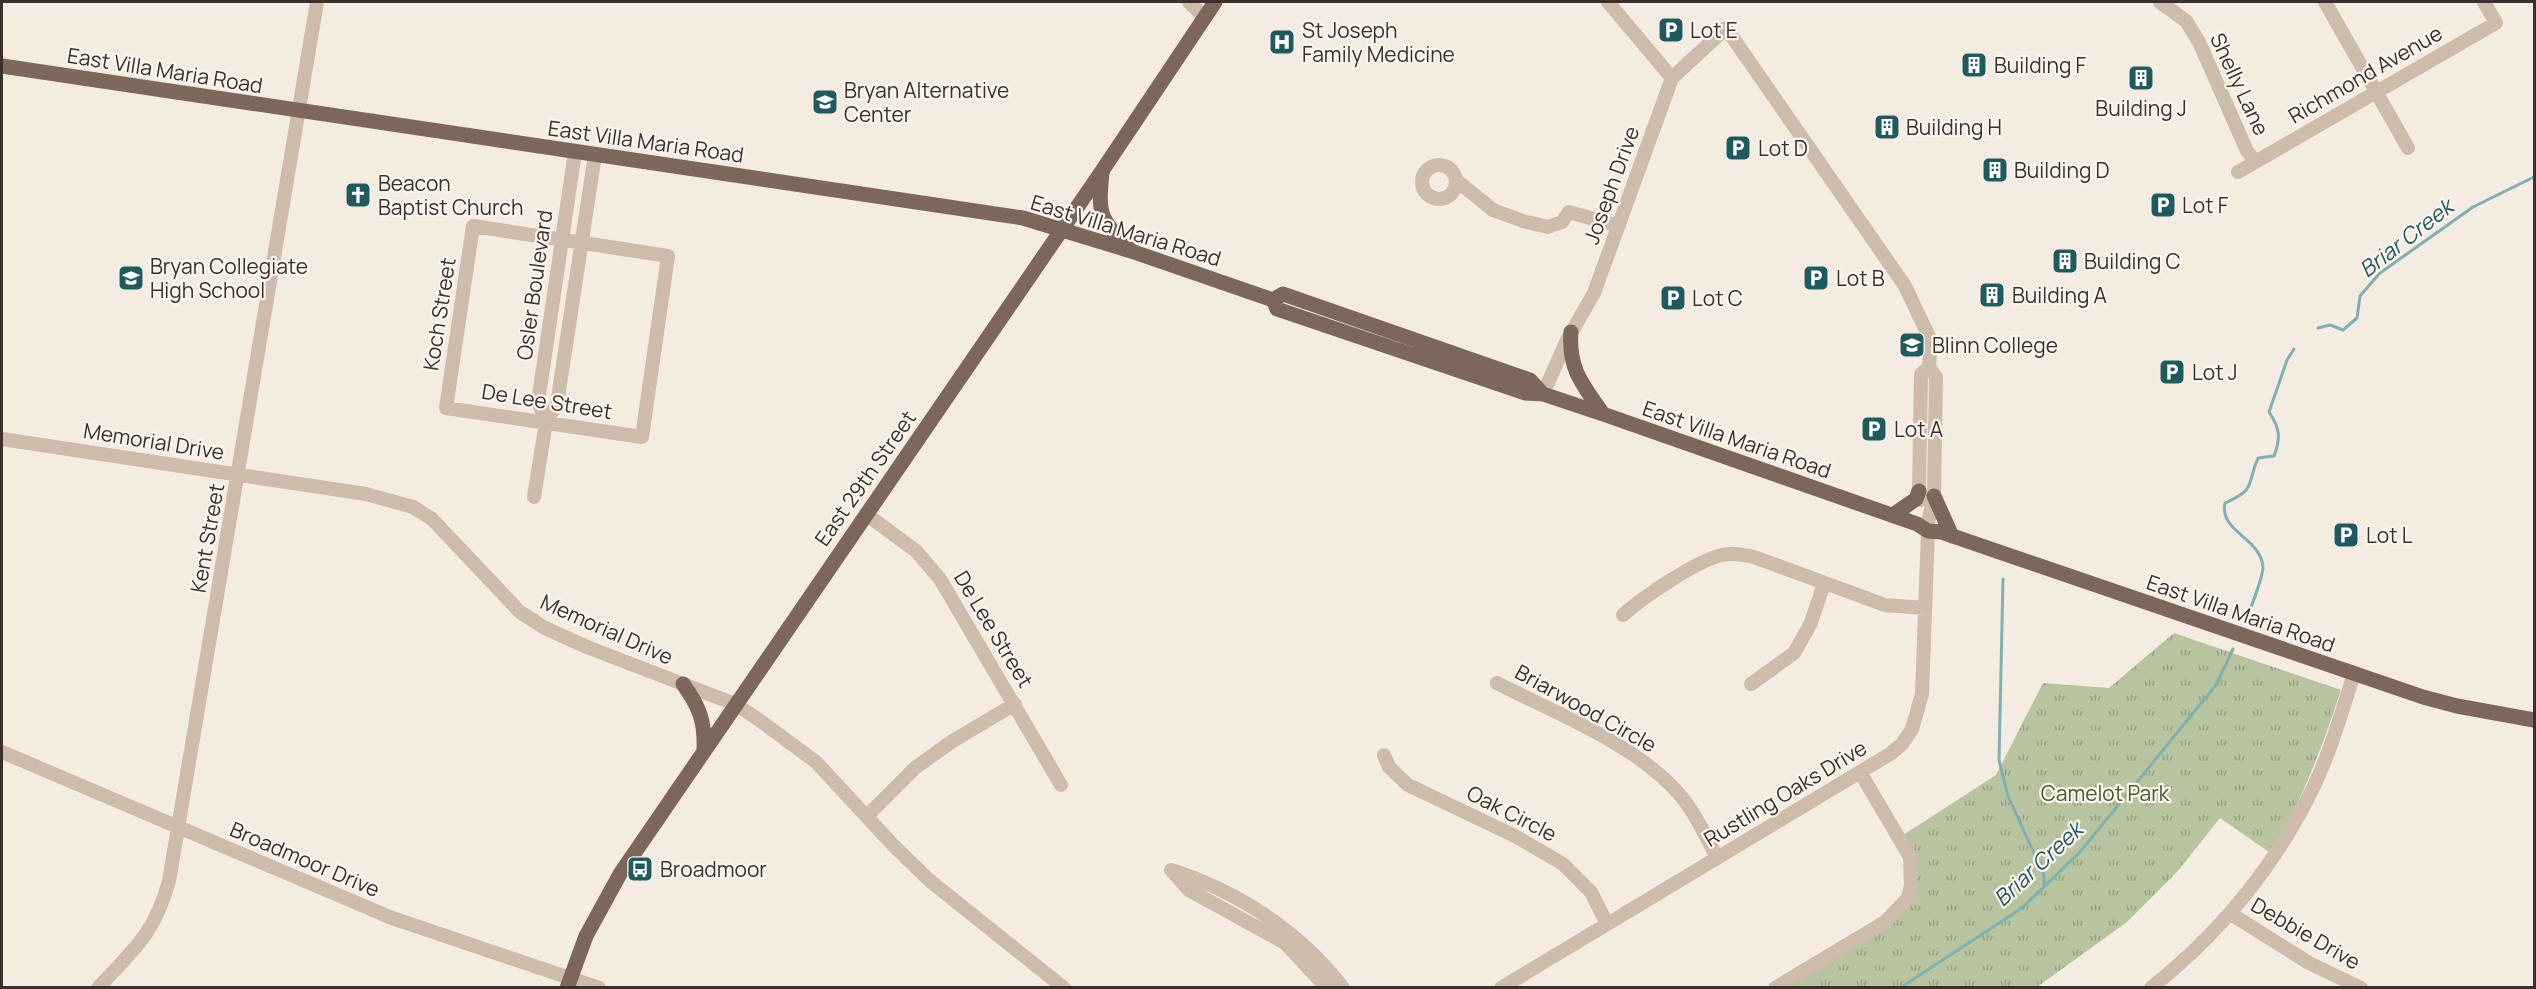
<svg xmlns="http://www.w3.org/2000/svg" width="2536" height="989" font-family="Manrope,sans-serif">
	<style>
		.park { fill: url(#park-tufts) }
		.lines { fill: none; stroke-linecap: round; stroke-linejoin: round }
		.stream { stroke: #7fb0b2; stroke-width: 3 }
		.minor { stroke: #cdbbac; stroke-width: 14 }
		.major { stroke: #7d675c; stroke-width: 15 }
		.labels { text-anchor: middle; dominant-baseline: central; stroke-width: 4.5; stroke-linejoin: round; paint-order: stroke }
		.poi-label { font-size: 21px; fill: #3b302b; stroke: #fbf5ee; text-anchor: start }
		.street-label { font-size: 21px; fill: #3b302b; stroke: #fbf5ee }
		.park-label { font-size: 21px; fill: #4a5a2e; stroke: #fbf5ee }
		.water-label { font-size: 22px; font-style: italic; fill: #1f5a5e; stroke: #fbf5ee }
	</style>
	<defs>
		<pattern id="park-tufts" width="24" height="20" patternUnits="userSpaceOnUse" patternTransform="scale(1.5)"><rect width="24" height="20" fill="#b8c4a0"/><path d="M3 7l-1-3M5 7V3M7 7l1-3M15 17l-1-3M17 17v-4M19 17l1-3" fill="none" stroke="#97a083"/></pattern>
	</defs>
	<rect width="100%" height="100%" fill="#f4ebe1"/>
	<path class="park" d="M2174 633 2341 690C2322 746 2303 802 2269 852L2220 818 2177 872 2127 922 2037 987 1778 988 1885 922 1911 885 1900 837 1996 775 2043 683 2109 688Z"/>
	<g class="lines">
		<path class="stream" d="M2318 328 2330 325 2343 330 2357 318 2360 296 2380 273 2473 207 2534 177
			M2003 579 1999 760 2008 796 2044 875V886
			M2246 621C2250 608 2263 579 2263 567 2261 538 2219 532 2225 503 2257 489 2246 485 2258 458L2274 456C2281 438 2280 428 2269 412L2287 360 2294 349
			M1900 988 2022 908 2080 852 2216 685 2233 649"/>
		<path class="minor" d="M1189 2 1204 17
			M1608 2 1672 78
			M2160 2 2186 21 2199 42 2247 151 2255 161
			M2325 2 2408 148
			M1422 182a17 17 0 1 1 34 0a17 17 0 1 1-34 0Z
			M2238 172 2496 23 2484 2
			M1456 180 1493 210 1523 221 1548 227 1562 222 1569 212 1619 226
			M473 226 668 256 642 437 446 408Z
			M1543 394 1567 340 1594 293 1672 78 1726 28 1905 286 1931 341 1929 367 1936 377 1934 496 1928 523
			M546 422 538 402 575 152
			M2 439 366 494 413 507 432 519 520 612 545 628 587 647 735 704 758 719 816 762 893 845 929 880 1064 988
			M534 497 546 422 557 404 595 155
			M1921 500 1919 491 1921 374 1929 367
			M866 514 916 551 940 579 1061 785
			M1623 615C1643 597 1696 561 1722 555 1733 552 1743 555 1754 557L1885 605 1925 608
			M1497 683C1557 714 1635 743 1680 795 1695 813 1706 836 1717 858
			M1751 684 1794 653 1810 625 1824 584
			M2 752 392 918 599 988
			M1384 755 1389 767 1408 785 1515 836 1563 864 1591 892 1607 924
			M867 816 915 768 951 742 1015 704
			M1171 870C1237 891 1301 932 1343 988
			M1171 870 1189 890 1285 943 1327 988
			M2231 914 2309 963 2361 988
			M98 988C134 949 154 935 169 881L317 2
			M1501 988 1890 754 1902 744 1912 729 1922 694 1928 531
			M1775 988 1885 922 1908 898 1911 885 1910 857 1860 772
			M2151 988C2220 933 2276 865 2314 786 2331 750 2342 711 2354 674"/>
		<path class="major" d="M2 66 1023 218 1131 251 1273 300 1277 309 1525 393 1543 394 1603 414 1917 524 1928 531 1941 532 2423 697 2457 706 2534 720
			M1102 172C1098 216 1099 217 1129 248
			M1273 300 1283 294 1530 380 1543 394
			M1571 332C1568 369 1583 385 1603 414
			M1934 496 1952 536
			M1893 515 1916 499 1919 491
			M683 684C699 706 705 721 704 748
			M567 988 586 936 620 874 1102 171 1215 2"/>
	</g>
	<defs>
		<g id="parking-square" transform="scale(1.35)"><rect x="-9" y="-9" width="18" height="18" rx="4" fill="#1f5a5e" stroke="#fbf5ee"/><path d="M-3.5-5.5H1a3.5 3.5 0 0 1 0 7H-1V5.5H-3.5ZM-1-3.4V-.6H.8a1.4 1.4 0 0 0 0-2.8Z" fill="#fff"/></g>
		<g id="hospital-square" transform="scale(1.35)"><rect x="-9" y="-9" width="18" height="18" rx="4" fill="#1f5a5e" stroke="#fbf5ee"/><path d="M-5-5h3v3.5h4V-5h3V5h-3V1.5h-4V5h-3Z" fill="#fff"/></g>
		<g id="building-square" transform="scale(1.35)"><rect x="-9" y="-9" width="18" height="18" rx="4" fill="#1f5a5e" stroke="#fbf5ee"/><path d="M-4-6H4V6H1V3H-1V6H-4ZM-2.5-4.3h1.7v1.8h-1.7ZM.8-4.3h1.7v1.8H.8ZM-2.5-1h1.7V.8h-1.7ZM.8-1h1.7V.8H.8Z" fill="#fff"/></g>
		<g id="school-square" transform="scale(1.35)"><rect x="-9" y="-9" width="18" height="18" rx="4" fill="#1f5a5e" stroke="#fbf5ee"/><path d="M0-5L7-2L0 1L-7-2ZM-4 1L0 2.5L4 1V4Q0 6-4 4Z" fill="#fff"/></g>
		<g id="church-square" transform="scale(1.35)"><rect x="-9" y="-9" width="18" height="18" rx="4" fill="#1f5a5e" stroke="#fbf5ee"/><path d="M-1.2-6h2.4v3.5h3.3v2.4h-3.3V6h-2.4V-.1h-3.3v-2.4h3.3Z" fill="#fff"/></g>
		<g id="university-square" transform="scale(1.35)"><rect x="-9" y="-9" width="18" height="18" rx="4" fill="#1f5a5e" stroke="#fbf5ee"/><path d="M0-5L7-2L0 1L-7-2ZM-4 1L0 2.5L4 1V4Q0 6-4 4Z" fill="#fff"/></g>
		<g id="bus-square" transform="scale(1.35)"><rect x="-9" y="-9" width="18" height="18" rx="4" fill="#1f5a5e" stroke="#fbf5ee"/><path d="M-5-6H5V4H4V6H2V4H-2V6H-4V4H-5ZM-3.5-4V0h7V-4ZM-3.5 1.2v1.5H-2V1.2ZM2 1.2v1.5H3.5V1.2Z" fill="#fff"/></g>
	</defs>
	<g fill-rule="evenodd">
		<use href="#parking-square" x="1671" y="30"/>
		<use href="#hospital-square" x="1282" y="42"/>
		<use href="#building-square" x="1974" y="65"/>
		<use href="#building-square" x="2141" y="78"/>
		<use href="#school-square" x="825" y="102"/>
		<use href="#building-square" x="1887" y="127"/>
		<use href="#parking-square" x="1738" y="148"/>
		<use href="#building-square" x="1995" y="170"/>
		<use href="#church-square" x="358" y="195"/>
		<use href="#parking-square" x="2163" y="205"/>
		<use href="#building-square" x="2065" y="261"/>
		<use href="#school-square" x="131" y="278"/>
		<use href="#parking-square" x="1816" y="278"/>
		<use href="#building-square" x="1992" y="295"/>
		<use href="#parking-square" x="1673" y="298"/>
		<use href="#university-square" x="1912" y="345"/>
		<use href="#parking-square" x="2172" y="372"/>
		<use href="#parking-square" x="1874" y="429"/>
		<use href="#parking-square" x="2346" y="535"/>
		<use href="#bus-square" x="640" y="869"/>
	</g>
	<g class="labels">
		<g class="poi-label">
			<text x="1302" y="30">St Joseph<tspan x="1302" dy="24">Family Medicine</tspan></text>
			<text x="1690" y="30">Lot E</text>
			<text x="1994" y="65">Building F</text>
			<text x="844" y="90">Bryan Alternative<tspan x="844" dy="24">Center</tspan></text>
			<text x="2141" y="108" text-anchor="middle">Building J</text>
			<text x="1906" y="127">Building H</text>
			<text x="1758" y="148">Lot D</text>
			<text x="2014" y="170">Building D</text>
			<text x="378" y="183">Beacon<tspan x="378" dy="24">Baptist Church</tspan></text>
			<text x="2182" y="205">Lot F</text>
			<text x="2084" y="261">Building C</text>
			<text x="150" y="266">Bryan Collegiate<tspan x="150" dy="24">High School</tspan></text>
			<text x="1836" y="278">Lot B</text>
			<text x="2012" y="295">Building A</text>
			<text x="1692" y="298">Lot C</text>
			<text x="1932" y="345">Blinn College</text>
			<text x="2192" y="372">Lot J</text>
			<text x="1894" y="429">Lot A</text>
			<text x="2366" y="535">Lot L</text>
			<text x="660" y="869">Broadmoor</text>
		</g>
		<g class="street-label">
			<text transform="translate(165 70) rotate(9)">East Villa Maria Road</text>
			<text transform="translate(2365 74) rotate(-30)">Richmond Avenue</text>
			<text transform="translate(2240 84) rotate(65)">Shelly Lane</text>
			<text transform="translate(646 141) rotate(8)">East Villa Maria Road</text>
			<text transform="translate(1611 185) rotate(-70)">Joseph Drive</text>
			<text transform="translate(1126 230) rotate(17)">East Villa Maria Road</text>
			<text transform="translate(534 285) rotate(-82)">Osler Boulevard</text>
			<text transform="translate(439 314) rotate(-81)">Koch Street</text>
			<text transform="translate(547 401) rotate(9)">De Lee Street</text>
			<text transform="translate(1737 439) rotate(19)">East Villa Maria Road</text>
			<text transform="translate(154 441) rotate(9)">Memorial Drive</text>
			<text transform="translate(865 478) rotate(-55)">East 29th Street</text>
			<text transform="translate(207 538) rotate(-80)">Kent Street</text>
			<text transform="translate(2241 613) rotate(19)">East Villa Maria Road</text>
			<text transform="translate(607 629) rotate(24)">Memorial Drive</text>
			<text transform="translate(994 629) rotate(59)">De Lee Street</text>
			<text transform="translate(1586 708) rotate(29)">Briarwood Circle</text>
			<text transform="translate(1785 793) rotate(-31)">Rustling Oaks Drive</text>
			<text transform="translate(1512 813) rotate(27)">Oak Circle</text>
			<text transform="translate(305 859) rotate(23)">Broadmoor Drive</text>
			<text transform="translate(2306 933) rotate(30)">Debbie Drive</text>
		</g>
		<g class="park-label">
			<text x="2105" y="793">Camelot Park</text>
		</g>
		<g class="water-label">
			<text transform="translate(2406 238) rotate(-38)">Briar Creek</text>
			<text transform="translate(2038 864) rotate(-43)">Briar Creek</text>
		</g>
	</g>
	<rect width="2536" height="989" fill="none" stroke="#3b302b" stroke-width="6"/>
</svg>
